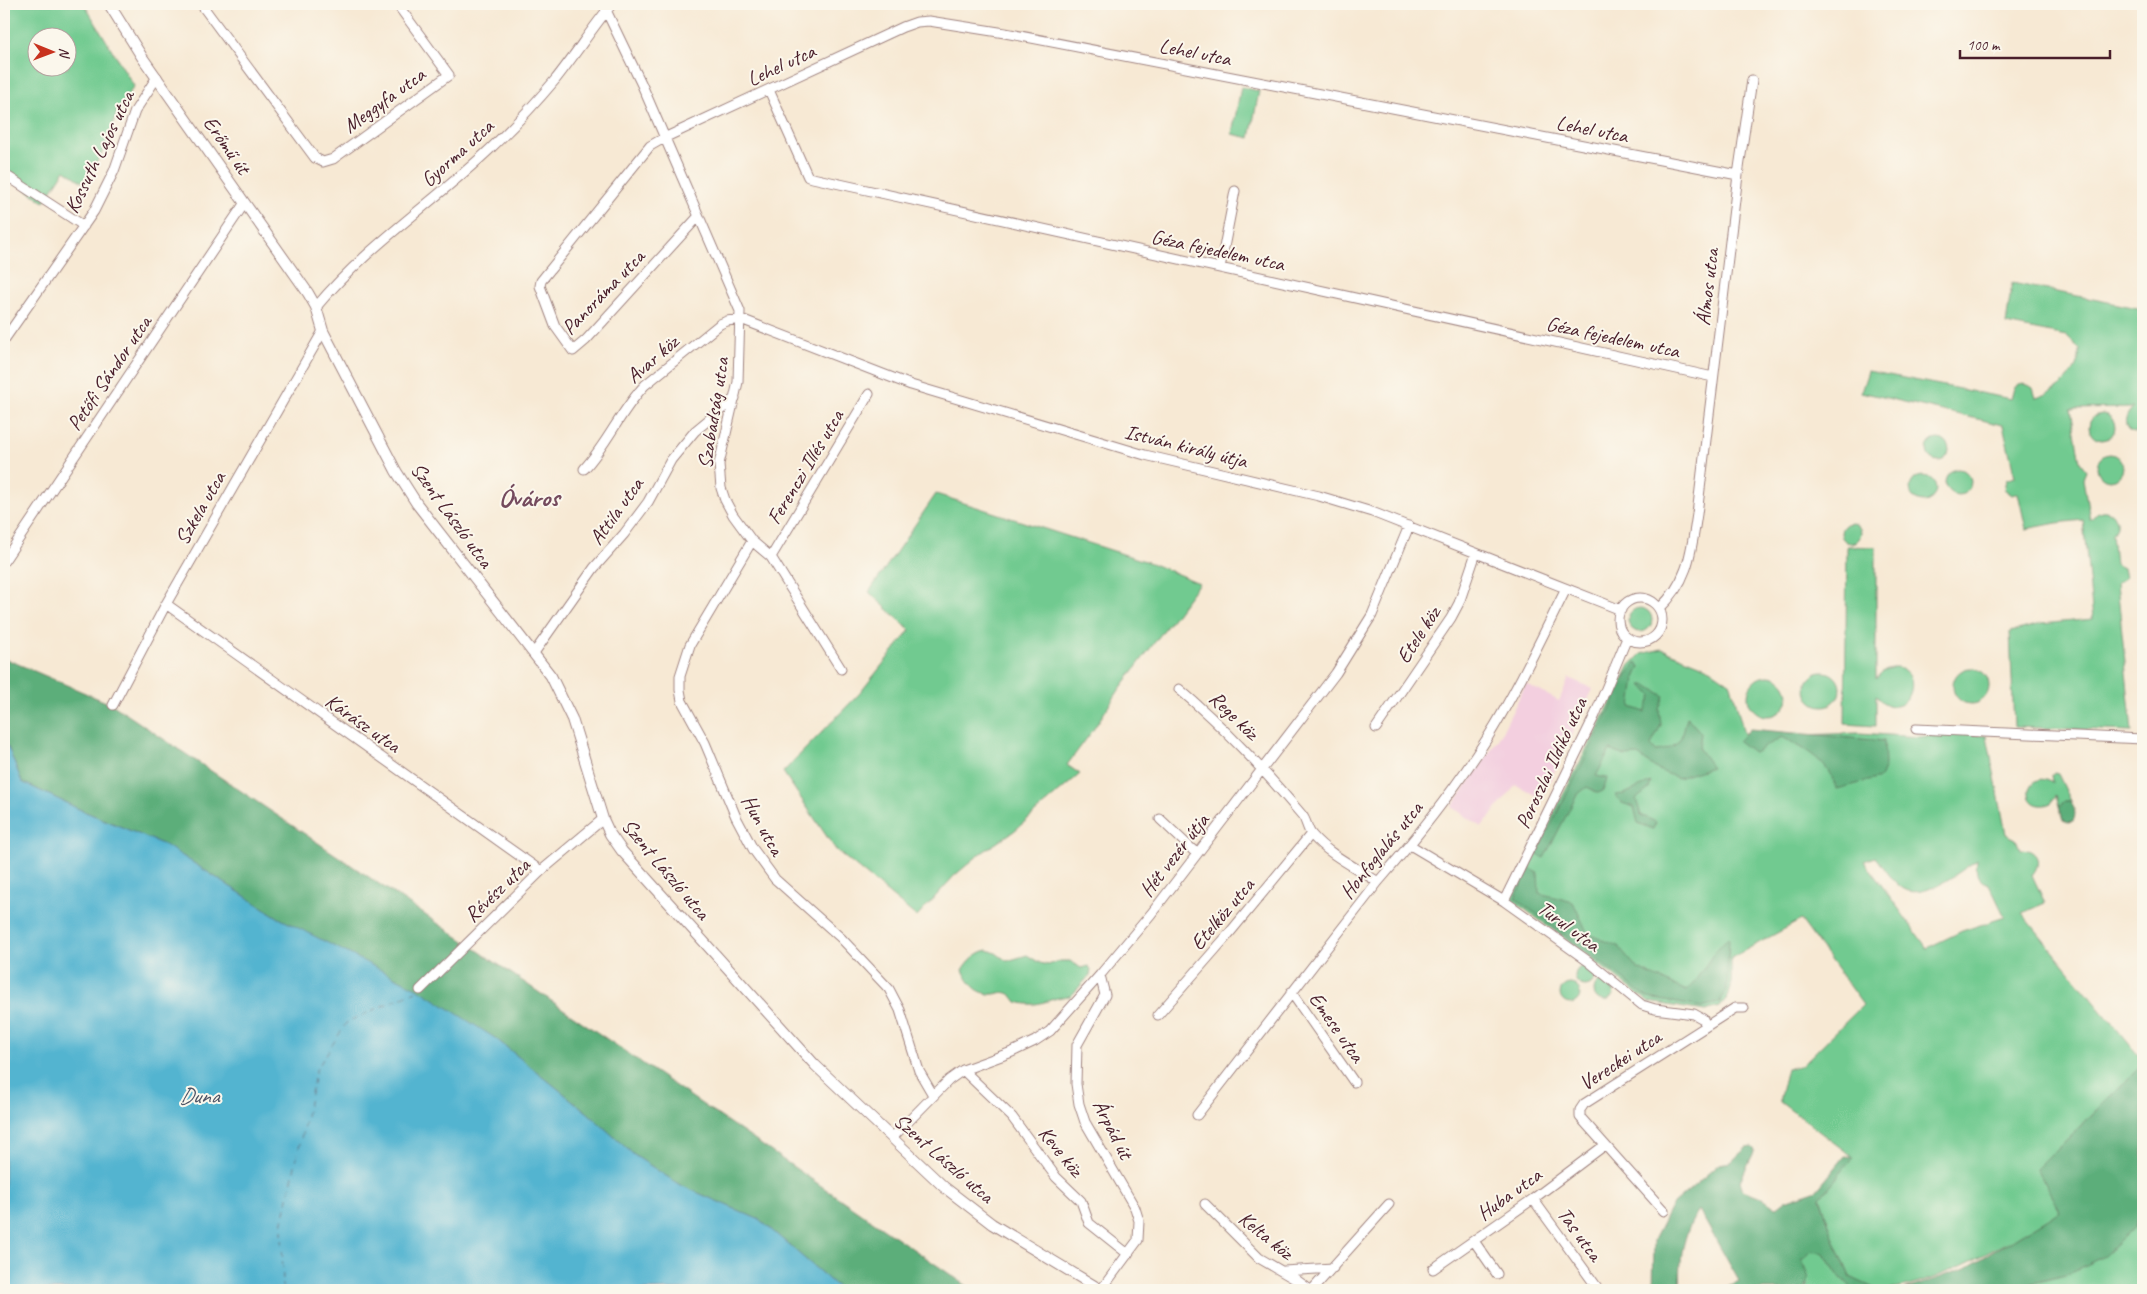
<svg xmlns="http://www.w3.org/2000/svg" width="2147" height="1294" font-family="Caveat,sans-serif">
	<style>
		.built { fill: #f3cfdf }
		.green { fill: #71ca90; stroke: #5e745e; fill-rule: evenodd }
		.forest { fill: #5cae7a; stroke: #536652 }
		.water { fill: #52b4d0; stroke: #4e6a7e }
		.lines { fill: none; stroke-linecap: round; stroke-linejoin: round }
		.ferry { stroke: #4d5365; stroke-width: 1; stroke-dasharray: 6 5; stroke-linecap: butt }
		.minor-casing { stroke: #a08480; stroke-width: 11 }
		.tertiary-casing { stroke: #a08480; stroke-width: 12 }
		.minor { stroke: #fff; stroke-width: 9 }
		.tertiary { stroke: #fff; stroke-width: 10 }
		.labels { text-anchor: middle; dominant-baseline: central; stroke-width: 4; stroke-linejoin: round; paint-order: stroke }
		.street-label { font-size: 21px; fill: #4a1f2b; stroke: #fbf7ec }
		.water-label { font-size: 22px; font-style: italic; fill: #4d5365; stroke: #fbf7ec }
		.district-label { font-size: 26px; font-weight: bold; fill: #744a5d; stroke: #fbf7ec }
	</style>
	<rect width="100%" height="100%" fill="#fbf7ec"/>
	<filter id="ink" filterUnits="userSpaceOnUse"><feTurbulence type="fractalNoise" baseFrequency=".02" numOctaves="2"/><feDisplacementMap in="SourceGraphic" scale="10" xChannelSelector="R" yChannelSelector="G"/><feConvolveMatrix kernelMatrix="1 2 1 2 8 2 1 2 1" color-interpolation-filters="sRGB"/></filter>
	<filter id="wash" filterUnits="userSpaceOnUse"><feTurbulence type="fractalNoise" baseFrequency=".0096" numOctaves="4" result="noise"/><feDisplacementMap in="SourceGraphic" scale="20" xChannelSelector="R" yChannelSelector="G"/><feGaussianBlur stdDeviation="1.12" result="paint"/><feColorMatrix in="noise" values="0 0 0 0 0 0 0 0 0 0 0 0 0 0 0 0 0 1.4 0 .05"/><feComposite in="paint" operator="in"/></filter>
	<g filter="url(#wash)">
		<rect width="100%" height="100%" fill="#f7e9d4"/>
		<path class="built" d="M1569 678 1593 689 1542 798 1516 785 1482 827 1452 807 1498 740 1526 684 1559 701Z"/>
		<path class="green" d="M4 4H84L134 86 117 112 108 143 84 183 65 170 44 202 4 173ZM38 38H68V68H38Z
			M1241 87 1259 91 1250 138 1232 134Z
			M2012 283 2143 309V407L2142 408 2143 431C2123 437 2121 418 2133 408L2071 409 2080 462 2086 470 2083 479 2090 519H2092C2101 501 2126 516 2112 534L2115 564 2123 568 2125 578 2117 583 2132 731 2014 727 2010 632 2041 624 2093 619 2083 520 2057 523 2026 529 2018 493 2012 495 2004 489 2006 480 2015 477 2003 425 1861 392 1868 371 2011 399 2014 388C2021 383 2026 383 2033 388L2036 398C2060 391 2079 374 2080 349L2066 336 2006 324Z
			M2089 427a13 13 0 1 1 26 0a13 13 0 1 1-26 0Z
			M1927 450a11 11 0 1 1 22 0a11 11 0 1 1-22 0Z
			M2097 467a13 13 0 1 1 26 0a13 13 0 1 1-26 0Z
			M1945 482a13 13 0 1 1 26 0a13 13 0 1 1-26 0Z
			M1910 489a13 13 0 1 1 26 0a13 13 0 1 1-26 0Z
			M936 494 1151 563 1199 583 1119 690 1093 730 1067 765 1080 774 1014 831 980 854 954 876 917 917 836 850 783 772 860 693 910 630 869 592Z
			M1841 533a10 10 0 1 1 20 0a10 10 0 1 1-20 0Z
			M1847 546 1876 547V679C1880 673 1885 668 1894 668 1925 668 1911 719 1884 703 1881 702 1878 697 1876 695V726L1845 724Z
			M1628 620a12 12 0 1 1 24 0a12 12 0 1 1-24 0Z
			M1662 649 1707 667 1731 684 1745 737 1859 733 1919 737 1954 732 1987 736 2006 834 2016 839 2020 849C2037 849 2043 862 2032 875L2045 903 2022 913 2143 1061V1064L2037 1169 2061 1211C2021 1235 1923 1294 1878 1290 1868 1288 1859 1281 1850 1277L1833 1237 1820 1197 1853 1157 1780 1102V1097L1787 1068 1801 1066 1863 1005 1801 920 1731 958V988L1728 997 1719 1007 1705 1011 1649 1002 1510 898 1630 665 1641 654ZM1876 857C1884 867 1893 883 1904 889 1924 901 1960 871 1977 860 1976 872 1975 880 1989 884L2005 917 1962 931 1927 948 1864 861Z
			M1953 686a18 18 0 1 1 36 0a18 18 0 1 1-36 0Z
			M1806 689a17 17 0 1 1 34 0a17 17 0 1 1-34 0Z
			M1748 696a20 20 0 1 1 40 0a20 20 0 1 1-40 0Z
			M2054 773 2058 774 2071 801H2065L2059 806 2056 795 2050 804C2018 813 2025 766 2053 783L2052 776Z
			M988 950 996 953 1007 961 1027 955 1040 963 1048 965 1060 961H1070L1081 968 1088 966 1091 969 1090 975 1071 996C1048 997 1041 1009 1017 1002 1005 984 999 998 985 993 974 991 967 979 963 970 968 961 977 952 988 950Z
			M1575 976a10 10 0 1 1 20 0a10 10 0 1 1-20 0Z
			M1594 991a10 10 0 1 1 20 0a10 10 0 1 1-20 0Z
			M1560 994a10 10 0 1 1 20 0a10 10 0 1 1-20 0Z
			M2143 1214V1290H2004L2065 1275Z
			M1812 1251 1824 1253 1839 1276 1855 1290H1803L1808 1286 1802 1260Z"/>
		<path class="forest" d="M4 658 113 705 467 943 973 1290H841L760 1220 680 1185 634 1155 588 1113 495 1038 279 918 167 846 81 810 22 782 8 747 4 744Z
			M1637 662 1640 667 1635 678 1631 707 1645 712 1652 696 1642 685H1647L1664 696 1659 709 1661 725 1651 745 1656 751C1680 749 1682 738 1687 717L1701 733 1699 749 1712 767 1678 778 1658 770 1638 755 1625 756 1610 750 1596 776 1607 778 1603 791 1598 793 1587 787 1577 795 1544 858 1536 854 1629 672Z
			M1750 729 1884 741 1885 766 1880 778 1837 789C1827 760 1808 751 1782 737L1754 753 1738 741Z
			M1651 782 1649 789 1636 799 1641 815 1656 822 1653 829 1638 823 1634 807 1622 803 1615 795 1624 794Z
			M2065 801H2071C2074 808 2077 814 2073 821L2068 822 2063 820 2059 806Z
			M1530 868 1538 873 1539 893 1573 902 1588 934 1618 946 1638 969 1687 991C1702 974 1711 952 1729 937L1727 991 1719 1003 1701 1007 1648 998 1515 898Z
			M2143 1064V1214L2137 1219 2135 1227 2104 1256 2065 1275 2004 1290H1905L1966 1268 2060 1211 2037 1169Z
			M1752 1147 1755 1150 1740 1181 1743 1190 1759 1196 1776 1208 1785 1201 1817 1190 1845 1156 1854 1157 1820 1198 1833 1237 1850 1277 1878 1290H1855L1839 1276 1824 1253 1812 1251 1802 1260C1807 1271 1813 1281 1803 1290H1727L1728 1287 1739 1281 1699 1210C1682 1234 1679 1262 1681 1290H1653L1654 1240 1672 1205 1719 1164 1731 1162 1746 1148Z"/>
		<path class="water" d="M4 744 8 747 22 782 81 810 167 846 279 918 420 990 495 1038 588 1113 634 1155 680 1185 760 1220 841 1290H4Z"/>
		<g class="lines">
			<path class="ferry" d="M283 1290 282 1226 316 1070 347 1022 416 991"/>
		</g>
	</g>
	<g filter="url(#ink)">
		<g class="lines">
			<g class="minor-casing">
				<path id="minor" d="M201 4 315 158 323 162 333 159 449 75 397 4
					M603 4 642 85 740 311 738 382 719 464 721 488 725 500 733 515 752 541 771 557 841 669
					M769 90 808 177 1713 377
					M4 174 84 226
					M698 217 586 340 573 351 555 326 540 286 541 281 650 146 664 138 903 27 917 22 929 21 1005 33 1738 175
					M1220 268 1235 191
					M316 307C367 246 433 203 490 149 513 127 535 104 555 80 575 55 592 28 612 4
					M4 340 94 211 114 171 135 111 157 77
					M584 469C608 443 621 410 645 385L720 324 727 321 741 319 911 385 1145 455 1319 496 1372 512 1621 610
					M752 541 690 645 680 676V690L682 701 705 743 736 817 753 849 775 879 841 938 889 989 900 1010 919 1071 933 1095
					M771 557 869 394
					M4 561 244 204
					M1618 620a22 22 0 1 1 44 0a22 22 0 1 1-44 0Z
					M166 604 541 871
					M1659 609C1689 581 1691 552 1697 514L1738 175 1752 80
					M534 653 594 568 624 534 648 502 671 460 695 431 735 398
					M1179 689C1225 728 1262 768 1302 815 1307 821 1307 830 1312 835 1329 855 1357 868 1378 882
					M113 705 166 604 323 331
					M1376 728 1451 618 1459 603 1476 553
					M1916 729 2143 739
					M1160 819 1197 854
					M1410 845 1504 901 1588 961 1642 1005 1655 1009 1694 1014 1703 1019 1706 1026
					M1504 901 1595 715 1627 638
					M1100 975 1105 995 1077 1045 1076 1084 1079 1104 1085 1122 1135 1208 1139 1221 1138 1240 1101 1290
					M420 990 541 871 603 819
					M1291 992 1354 1082
					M1158 1015 1227 936 1311 834
					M963 1070 1012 1117 1056 1177 1081 1201 1089 1223 1128 1254
					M1197 1115 1378 882C1418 836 1456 788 1488 737 1517 690 1541 639 1566 589
					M893 1137 949 1080 963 1070 1012 1052 1035 1041 1050 1031 1100 975 1151 914 1336 673 1372 615 1409 526
					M1533 1199 1599 1290
					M1205 1204 1259 1258 1295 1279 1310 1290
					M1664 1211 1580 1117V1110L1584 1104 1735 1008H1744
					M1474 1241 1497 1274
					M1433 1269 1533 1199 1605 1145
					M1284 1271 1333 1268
					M1312 1290 1389 1204"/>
			</g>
			<g class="tertiary-casing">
				<path id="tertiary" d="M109 4 142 57 308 293 316 307 323 331 396 471 417 504 551 676 572 719 603 819 610 834 622 851 815 1065 944 1187 992 1224 1101 1290"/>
			</g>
			<use href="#minor" class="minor"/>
			<use href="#tertiary" class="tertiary"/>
		</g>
	</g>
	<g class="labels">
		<g class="street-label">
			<text transform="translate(1195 52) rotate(11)">Lehel utca</text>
			<text transform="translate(781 65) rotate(-25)">Lehel utca</text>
			<text transform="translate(384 100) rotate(-36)">Meggyfa utca</text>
			<text transform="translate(1592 129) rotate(11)">Lehel utca</text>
			<text transform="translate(227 145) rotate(55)">Erőmű út</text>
			<text transform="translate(99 152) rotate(-64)">Kossuth Lajos utca</text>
			<text transform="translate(457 153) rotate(-42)">Gyorma utca</text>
			<text transform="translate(1218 250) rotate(12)">Géza fejedelem utca</text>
			<text transform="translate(1707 287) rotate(-83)">Álmos utca</text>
			<text transform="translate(603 292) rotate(-46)">Panoráma utca</text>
			<text transform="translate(1613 337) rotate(12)">Géza fejedelem utca</text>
			<text transform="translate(652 359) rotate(-41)">Avar köz</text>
			<text transform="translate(109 373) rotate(-56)">Petőfi Sándor utca</text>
			<text transform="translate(713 413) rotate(-81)">Szabadság utca</text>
			<text transform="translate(1186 446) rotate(14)">István király útja</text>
			<text transform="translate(805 467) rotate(-59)">Ferenczi Illés utca</text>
			<text transform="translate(200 508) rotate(-60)">Szkela utca</text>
			<text transform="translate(616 511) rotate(-54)">Attila utca</text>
			<text transform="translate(452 515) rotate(54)">Szent László utca</text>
			<text transform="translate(1418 635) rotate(-57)">Etele köz</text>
			<text transform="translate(1234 715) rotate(44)">Rege köz</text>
			<text transform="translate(363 723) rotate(35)">Kárász utca</text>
			<text transform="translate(1551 763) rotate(-65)">Poroszlai Ildikó utca</text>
			<text transform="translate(763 825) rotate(61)">Hun utca</text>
			<text transform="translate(1381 850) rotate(-51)">Honfoglalás utca</text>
			<text transform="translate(1174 855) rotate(-52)">Hét vezér útja</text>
			<text transform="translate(666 869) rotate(50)">Szent László utca</text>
			<text transform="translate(497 890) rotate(-44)">Révész utca</text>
			<text transform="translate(1222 914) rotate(-50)">Etelköz utca</text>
			<text transform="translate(1569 926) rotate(36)">Turul utca</text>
			<text transform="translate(1337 1027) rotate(55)">Emese utca</text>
			<text transform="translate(1620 1060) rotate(-33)">Vereckei utca</text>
			<text transform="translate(1113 1129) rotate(63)">Árpád út</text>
			<text transform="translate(1061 1151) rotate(51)">Keve köz</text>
			<text transform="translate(944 1158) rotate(41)">Szent László utca</text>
			<text transform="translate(1509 1194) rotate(-36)">Huba utca</text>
			<text transform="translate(1580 1234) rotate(54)">Tas utca</text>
			<text transform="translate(1266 1235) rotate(39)">Kelta köz</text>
		</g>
		<g class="water-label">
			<text x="199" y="1096">Duna</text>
		</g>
		<g class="district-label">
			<text x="529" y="497">Óváros</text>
		</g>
	</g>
	<rect width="2147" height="1294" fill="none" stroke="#fbf7ec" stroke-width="20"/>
	<g transform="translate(52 52) rotate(91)"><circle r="24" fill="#fbf7ec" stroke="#b4a19f"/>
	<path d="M0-4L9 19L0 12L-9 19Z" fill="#c8321e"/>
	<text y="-8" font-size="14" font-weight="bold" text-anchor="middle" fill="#4a1f2b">N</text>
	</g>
	<path d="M1960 50v8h150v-8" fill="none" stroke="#4a1f2b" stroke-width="2.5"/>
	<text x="1967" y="50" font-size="15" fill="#4a1f2b" stroke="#fbf7ec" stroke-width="4" paint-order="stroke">100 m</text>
</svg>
